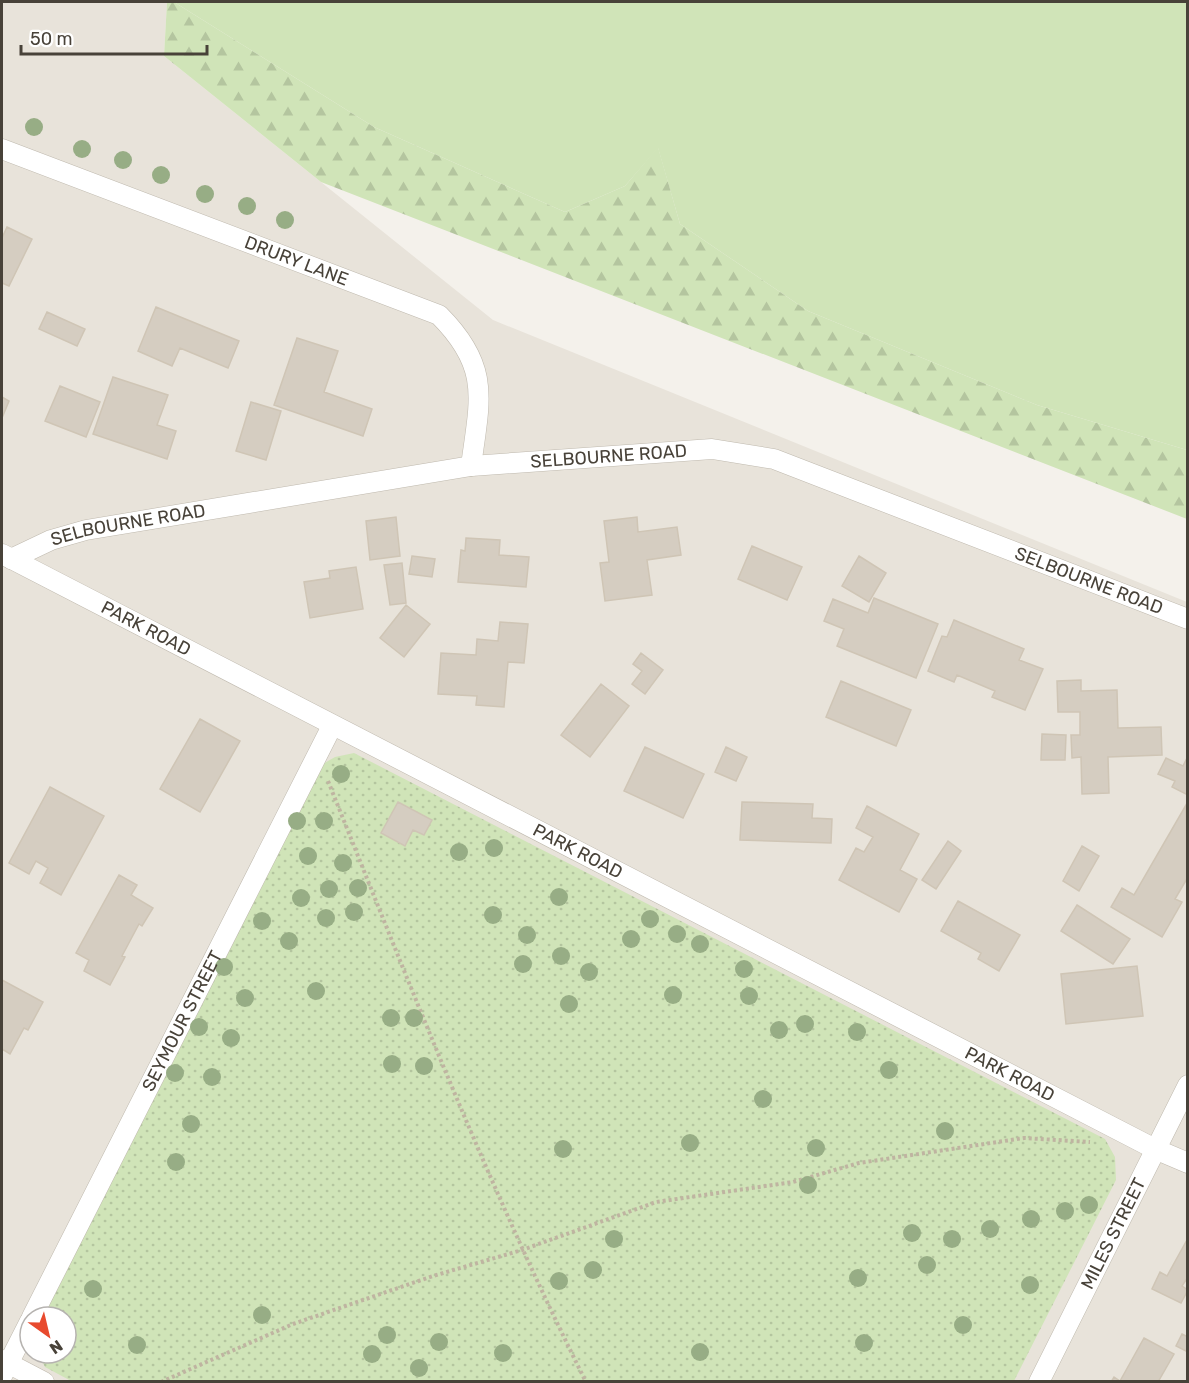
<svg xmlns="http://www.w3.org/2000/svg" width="1189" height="1383" font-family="Rubik,sans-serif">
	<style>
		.residential { fill: #e8e3da; fill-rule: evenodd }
		.grass { fill: #d0e4b8 }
		.forest { fill: url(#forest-firs) }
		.park { fill: url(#park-dots) }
		.building { fill: #d5cdc1; stroke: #cfc5b5; stroke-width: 1.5 }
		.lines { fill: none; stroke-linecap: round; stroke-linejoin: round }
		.street-casing { stroke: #bfb9ae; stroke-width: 21 }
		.path { stroke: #bfb4a1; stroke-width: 4; stroke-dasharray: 3 3; stroke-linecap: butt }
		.street { stroke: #fff; stroke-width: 20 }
		.tree { fill: #97ad85 }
		.labels { text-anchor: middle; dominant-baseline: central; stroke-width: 4.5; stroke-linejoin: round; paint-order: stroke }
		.street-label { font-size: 18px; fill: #484239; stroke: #fff }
	</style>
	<defs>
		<pattern id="forest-firs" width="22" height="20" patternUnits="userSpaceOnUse" patternTransform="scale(1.5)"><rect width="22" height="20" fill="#d0e4b8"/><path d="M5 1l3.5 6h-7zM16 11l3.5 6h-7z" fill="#b4c59f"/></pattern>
		<pattern id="park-dots" width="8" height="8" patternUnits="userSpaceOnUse" patternTransform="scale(1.5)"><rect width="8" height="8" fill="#d0e4b8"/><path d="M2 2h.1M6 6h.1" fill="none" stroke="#b4c59f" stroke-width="1.8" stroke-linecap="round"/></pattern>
	</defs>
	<rect width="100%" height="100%" fill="#f4f1eb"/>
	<path class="residential" d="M2 2H167L164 56 493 320 1187 602V1381L2 1382ZM30 1317H66V1353H30Z"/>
	<path class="grass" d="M174 2H1187V450L1037 405 808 311 680 224 658 148 625 186 565 212 374 127Z"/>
	<path class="forest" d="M167 2H174L374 127 565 212 625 186 658 147 680 224 808 311 1037 405 1187 450V519L321 182 164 56Z"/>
	<path class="park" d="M354 753 1105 1139 1115 1157 1116 1180 1014 1381 73 1382 45 1367 38 1353H66V1317H42L321 765 335 757Z"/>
	<path class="building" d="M7 227 32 239 9 286 2 283V238Z
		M156 307 239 341 228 368 180 348 172 366 138 351Z
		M47 312 85 329 77 346 39 329Z
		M297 338 338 351 324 392 372 409 363 436 274 405Z
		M113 377 168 395 157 425 176 431 167 459 93 434Z
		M60 386 100 402 86 437 45 421Z
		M2 397 9 401 2 418Z
		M251 402 281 411 266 460 236 451Z
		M396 517 400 556 370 560 366 521Z
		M637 517 638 532 677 527 681 555 647 560 652 595 605 601 600 563 609 562 604 521Z
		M466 538 500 540 499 555 529 557 526 587 458 582 461 550 465 551Z
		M752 546 802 567 787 600 738 579Z
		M412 556 435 559 432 577 409 574Z
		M859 556 886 573 869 602 842 586Z
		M402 563 406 603 390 605 384 565Z
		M356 567 363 609 310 618 304 582 330 578 329 571Z
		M874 598 938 624 916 678 837 646 844 629 824 621 833 599 868 613Z
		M406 605 430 624 404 657 380 638Z
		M954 620 1024 649 1019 660 1043 669 1025 710 992 697 995 691 957 675 954 682 928 671 942 636 947 637Z
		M500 622 528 624 524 663 508 662 504 707 476 705 477 696 438 694 441 653 476 655 477 639 498 641Z
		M641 653 663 670 645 694 632 684 642 671 633 664Z
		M1081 680V691L1117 690 1118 728 1161 727 1162 755 1108 757 1109 793 1082 794 1081 757 1072 758 1071 735H1080V712H1058L1057 681Z
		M841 681 911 710 896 746 826 717Z
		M601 684 629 706 590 757 561 735Z
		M200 719 240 741 200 812 160 789Z
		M1042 734 1066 735 1065 760H1041Z
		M645 747 704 774 683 818 624 791Z
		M726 747 747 757 736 781 715 772Z
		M1188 756V795L1172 787 1175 781 1158 774 1166 758 1183 766Z
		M50 787 104 816 61 895 40 883 48 868 36 861 29 874 9 863Z
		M398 802 432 820 424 835 413 830 405 846 381 833Z
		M742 802 813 804 812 818 832 819 831 843 740 840Z
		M1186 805 1188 877 1175 899 1182 902 1162 937 1111 907 1122 888 1134 895Z
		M867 806 919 834 900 870 917 879 899 912 839 880 856 848 864 852 873 837 856 828Z
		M948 841 961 851 936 889 922 880Z
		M1082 846 1099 856 1079 891 1063 881Z
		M119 875 137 885 131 895 153 908 142 926 139 924 122 956 125 957 110 985 84 971 89 960 76 953Z
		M958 901 1020 935 999 971 978 959 981 953 941 931Z
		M1077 905 1130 939 1113 964 1061 931Z
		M1137 966 1143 1016 1066 1024 1061 974Z
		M2 980 43 1002 28 1030 24 1028 10 1054 2 1049Z
		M1188 1238V1277L1182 1286 1188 1290 1181 1303 1152 1289 1160 1272 1167 1276Z
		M1182 1334 1188 1337V1352L1176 1346Z
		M1144 1338 1174 1354 1158 1382H1111L1114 1377 1120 1381Z"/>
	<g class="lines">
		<g class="street-casing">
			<g id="street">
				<path id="s1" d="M2 149 439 315C491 367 480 399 471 466"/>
				<path id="s2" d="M2 554 1155 1149 1188 1163"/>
				<path id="s3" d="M11 559 51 540 86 530 471 466 712 449 774 459 1188 619"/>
				<path id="s4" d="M32 1317 332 726"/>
				<path d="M2 1360 44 1382"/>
				<path d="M2 1376 30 1321"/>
				<path id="s5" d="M1039 1382 1188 1085"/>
			</g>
		</g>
		<path class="path" d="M328 781C409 983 488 1186 586 1382
			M161 1382 293 1324 433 1276 522 1250 656 1202 793 1182 859 1163 1024 1138 1090 1142"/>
		<use href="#street" class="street"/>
	</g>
	<g class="tree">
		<circle cx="34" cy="127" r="9"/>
		<circle cx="82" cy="149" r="9"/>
		<circle cx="123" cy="160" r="9"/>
		<circle cx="161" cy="175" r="9"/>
		<circle cx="205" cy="194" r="9"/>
		<circle cx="247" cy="206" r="9"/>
		<circle cx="285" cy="220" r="9"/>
		<circle cx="341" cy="774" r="9"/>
		<circle cx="297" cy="821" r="9"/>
		<circle cx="324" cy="821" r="9"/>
		<circle cx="494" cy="848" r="9"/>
		<circle cx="459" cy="852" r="9"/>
		<circle cx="308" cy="856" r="9"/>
		<circle cx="343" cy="863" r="9"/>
		<circle cx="358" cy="888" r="9"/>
		<circle cx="329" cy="889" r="9"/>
		<circle cx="559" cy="897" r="9"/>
		<circle cx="301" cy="898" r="9"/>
		<circle cx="354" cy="912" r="9"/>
		<circle cx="493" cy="915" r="9"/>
		<circle cx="326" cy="918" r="9"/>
		<circle cx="650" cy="919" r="9"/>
		<circle cx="262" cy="921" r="9"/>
		<circle cx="677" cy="934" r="9"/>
		<circle cx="527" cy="935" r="9"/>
		<circle cx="631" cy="939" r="9"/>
		<circle cx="289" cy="941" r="9"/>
		<circle cx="700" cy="944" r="9"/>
		<circle cx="561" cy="956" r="9"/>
		<circle cx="523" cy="964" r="9"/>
		<circle cx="224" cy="967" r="9"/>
		<circle cx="744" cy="969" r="9"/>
		<circle cx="589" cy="972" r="9"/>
		<circle cx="316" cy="991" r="9"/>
		<circle cx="673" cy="995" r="9"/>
		<circle cx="749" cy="996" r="9"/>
		<circle cx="245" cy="998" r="9"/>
		<circle cx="569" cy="1004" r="9"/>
		<circle cx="391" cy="1018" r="9"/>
		<circle cx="414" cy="1018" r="9"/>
		<circle cx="805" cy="1024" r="9"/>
		<circle cx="199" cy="1027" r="9"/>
		<circle cx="779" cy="1030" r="9"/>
		<circle cx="857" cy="1032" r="9"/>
		<circle cx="231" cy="1038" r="9"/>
		<circle cx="392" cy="1064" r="9"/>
		<circle cx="424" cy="1066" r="9"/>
		<circle cx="889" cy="1070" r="9"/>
		<circle cx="175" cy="1073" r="9"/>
		<circle cx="212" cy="1077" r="9"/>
		<circle cx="763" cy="1099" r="9"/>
		<circle cx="191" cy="1124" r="9"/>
		<circle cx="945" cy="1131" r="9"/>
		<circle cx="690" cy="1143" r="9"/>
		<circle cx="816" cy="1148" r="9"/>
		<circle cx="563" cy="1149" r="9"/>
		<circle cx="176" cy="1162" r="9"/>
		<circle cx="808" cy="1185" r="9"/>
		<circle cx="1089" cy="1205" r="9"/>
		<circle cx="1065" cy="1211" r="9"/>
		<circle cx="1031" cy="1219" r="9"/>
		<circle cx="990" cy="1229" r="9"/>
		<circle cx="912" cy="1233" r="9"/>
		<circle cx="614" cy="1239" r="9"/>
		<circle cx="952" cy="1239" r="9"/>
		<circle cx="927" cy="1265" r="9"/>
		<circle cx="593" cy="1270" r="9"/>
		<circle cx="858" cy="1278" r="9"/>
		<circle cx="559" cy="1281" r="9"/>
		<circle cx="1030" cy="1285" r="9"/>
		<circle cx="93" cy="1289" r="9"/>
		<circle cx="262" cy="1315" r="9"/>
		<circle cx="963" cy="1325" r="9"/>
		<circle cx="387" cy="1335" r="9"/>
		<circle cx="439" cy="1342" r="9"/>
		<circle cx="864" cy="1343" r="9"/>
		<circle cx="137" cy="1345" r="9"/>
		<circle cx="700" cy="1352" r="9"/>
		<circle cx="503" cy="1353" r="9"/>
		<circle cx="372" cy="1354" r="9"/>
		<circle cx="419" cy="1368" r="9"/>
	</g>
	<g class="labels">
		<g class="street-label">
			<text stroke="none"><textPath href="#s1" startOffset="315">DRURY LANE</textPath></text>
			<text stroke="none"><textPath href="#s3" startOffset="609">SELBOURNE ROAD</textPath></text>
			<text stroke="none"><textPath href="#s3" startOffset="123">SELBOURNE ROAD</textPath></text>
			<text stroke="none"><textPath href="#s3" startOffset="1113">SELBOURNE ROAD</textPath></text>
			<text stroke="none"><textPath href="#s2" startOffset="162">PARK ROAD</textPath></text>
			<text stroke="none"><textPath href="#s2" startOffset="648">PARK ROAD</textPath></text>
			<text stroke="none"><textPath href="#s4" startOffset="332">SEYMOUR STREET</textPath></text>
			<text stroke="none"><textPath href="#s2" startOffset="1134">PARK ROAD</textPath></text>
			<text stroke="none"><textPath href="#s5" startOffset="166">MILES STREET</textPath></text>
		</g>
	</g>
	<rect width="1189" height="1383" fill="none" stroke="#484239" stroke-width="6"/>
	<g transform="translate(48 1335) rotate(146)"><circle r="28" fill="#ffffff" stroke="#b6b3b0" stroke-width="1.5"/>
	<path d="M0-4.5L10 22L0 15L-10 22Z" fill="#e84a2e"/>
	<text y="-9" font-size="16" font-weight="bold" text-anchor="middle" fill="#484239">N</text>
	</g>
	<path d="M21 45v9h186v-9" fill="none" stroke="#484239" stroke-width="3"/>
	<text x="30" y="45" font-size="18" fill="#484239" stroke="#ffffff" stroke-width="4.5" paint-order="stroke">50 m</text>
</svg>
